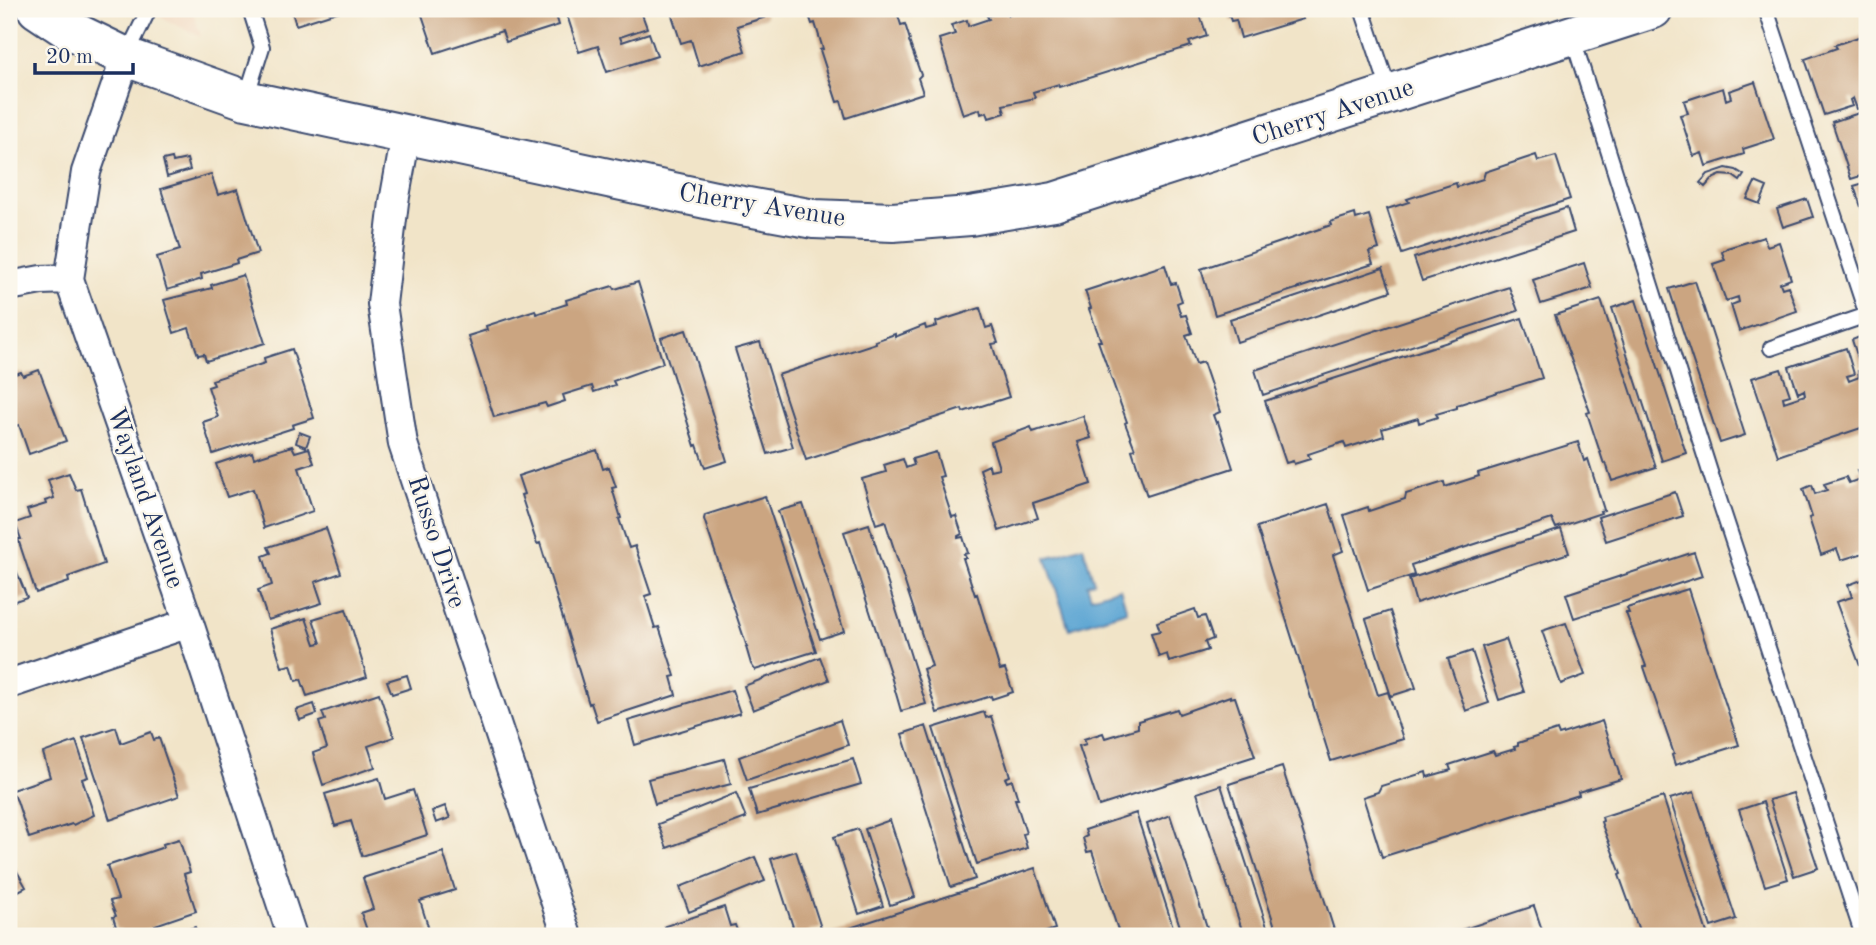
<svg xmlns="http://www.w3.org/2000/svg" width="1876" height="945" font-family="'Old Standard TT',serif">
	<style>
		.built { fill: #f0d5bc }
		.water { fill: #5ba5d3; stroke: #3b6a98; stroke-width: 2 }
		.building { fill: #cba581 }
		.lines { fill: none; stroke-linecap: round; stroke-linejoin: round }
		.lane-casing { stroke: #3b4a6e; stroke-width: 18 }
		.street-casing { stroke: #3b4a6e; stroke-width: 32 }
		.secondary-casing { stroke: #3b4a6e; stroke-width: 42 }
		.lane { stroke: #fff; stroke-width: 14 }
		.street { stroke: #fff; stroke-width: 28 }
		.secondary { stroke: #fff; stroke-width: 38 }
		.labels { text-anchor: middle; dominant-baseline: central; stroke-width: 5; stroke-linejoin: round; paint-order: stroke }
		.street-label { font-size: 26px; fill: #1b2f5e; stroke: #fbf7ec }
	</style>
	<rect width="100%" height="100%" fill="#fbf7ec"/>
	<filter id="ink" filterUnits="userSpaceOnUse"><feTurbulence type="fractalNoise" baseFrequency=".0143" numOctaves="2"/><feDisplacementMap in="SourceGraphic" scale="14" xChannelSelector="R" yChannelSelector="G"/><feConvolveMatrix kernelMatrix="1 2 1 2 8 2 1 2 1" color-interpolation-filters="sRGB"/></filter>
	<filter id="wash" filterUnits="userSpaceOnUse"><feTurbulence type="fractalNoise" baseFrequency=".00686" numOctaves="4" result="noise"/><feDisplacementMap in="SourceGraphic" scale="28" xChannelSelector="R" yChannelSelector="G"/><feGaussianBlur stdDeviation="1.57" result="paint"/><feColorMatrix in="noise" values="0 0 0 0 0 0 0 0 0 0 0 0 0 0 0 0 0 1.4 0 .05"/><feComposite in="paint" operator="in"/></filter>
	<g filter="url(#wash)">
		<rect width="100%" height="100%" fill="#f1e4c8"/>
		<path class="built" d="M144 9H192L201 37Z"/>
		<path class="water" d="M1083 546 1094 582 1087 584 1091 597 1120 588 1127 611 1069 629 1046 558Z"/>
		<g id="blocks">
			<path class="building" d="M291 9H346L296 25Z
				M420 9H554L559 25 506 42 502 31 435 53Z
				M565 9H640L647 28 620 37 622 42 649 33 657 56 607 72 598 46 579 52Z
				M670 9H764L766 17 737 26 745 51 699 66 691 40 681 43Z
				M807 9H896L901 25 905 24 910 40 909 41 921 75 918 78 923 93 846 118 841 101 837 102 820 50 823 49 815 23 812 24Z
				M1029 9H1198L1207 36 1189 42 1191 46 1060 87 1059 84 1033 92 1035 98 1003 105 1005 113 989 118 987 112 981 114 980 109 963 115 939 39 955 34 951 25 967 20 968 26 989 19 987 16 1006 10 1008 15Z
				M1227 9H1300L1303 19 1241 38 1236 20 1231 21Z
				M1867 34V117L1864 107 1857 109 1853 98 1850 100 1852 106 1824 115 1805 59 1837 48 1835 45Z
				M1755 82 1774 139 1743 149 1744 154 1706 166 1702 153 1694 156 1692 152 1680 115 1688 113 1684 101 1723 88 1726 100 1731 98 1729 91Z
				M1859 113 1862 119 1867 117V174L1851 179 1832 122Z
				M1536 155 1538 161 1556 156 1570 199 1402 254 1387 209 1409 202 1407 199 1456 183 1457 187 1483 179 1485 172Z
				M172 158 173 162 187 159 190 170 167 177 163 160Z
				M1726 168 1736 170 1744 175 1740 181 1733 176 1721 175 1712 179 1705 187 1700 183 1708 174Z
				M211 174 218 195 238 189 258 253 236 260 237 263 201 274 202 279 167 290 157 257 180 250 161 189Z
				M1755 182 1767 187 1760 204 1747 199Z
				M1867 182V225L1854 186Z
				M1807 199 1813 217 1783 227 1777 209Z
				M1567 208 1574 232 1422 281 1414 258Z
				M1355 214 1356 219 1369 215 1379 249 1369 252 1373 264 1215 315 1201 269 1331 225 1330 222Z
				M1764 237 1767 246 1779 242 1791 279 1780 283 1782 288 1788 286 1797 311 1739 331 1731 305 1739 302 1738 297 1726 301 1713 264 1725 260 1722 252 1727 248Z
				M1584 263 1592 288 1541 304 1533 280Z
				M1165 265 1171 284 1176 283 1182 301 1177 303 1181 316 1186 315 1192 333 1186 335 1196 364 1203 362 1220 412 1213 415 1216 423 1218 422 1233 468 1147 496 1132 450 1135 449 1125 423 1127 422 1098 341H1101L1089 309 1091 308 1085 291Z
				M1383 268 1391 291 1237 342 1230 319Z
				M243 275 265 343 206 361 204 354 198 355 189 328 174 333 164 300 212 288 211 285Z
				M1695 281 1745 435 1720 443 1669 289Z
				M638 282 663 363 613 381 615 385 594 392 592 386 563 395 565 401 547 407 545 403 494 417 468 336 487 330 486 326 535 310 536 314 567 304 566 300 613 286 615 289Z
				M1509 287 1518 311 1263 395 1255 370Z
				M1601 300 1656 467 1612 481 1606 463 1604 464 1587 413 1590 412 1555 315Z
				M1636 300 1686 453 1662 461 1612 308Z
				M980 308 986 328 992 326 998 343 992 344 1009 397 963 412 962 409 806 460 778 375 876 343 875 341 895 334V337L925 325 926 329 937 326 936 322Z
				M1522 318 1542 378 1457 405V408L1436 414 1438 417 1419 423 1418 418 1382 429 1384 436 1346 448 1344 442 1308 454 1310 459 1294 464 1293 461 1286 463 1265 401Z
				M686 330 727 461 705 468 697 445 695 446 661 338Z
				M1867 334V365L1861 367 1852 340Z
				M760 342 793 447 768 454 735 349Z
				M1846 348 1854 374 1847 376 1849 381 1859 377 1858 371 1867 368V426L1778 456 1752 378 1781 369 1790 395 1783 397 1784 402 1805 395 1804 390 1798 393 1789 367Z
				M292 349 314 418 292 425 293 428 213 454 203 422 218 417 208 387 214 385 212 380 265 363 264 358Z
				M39 370 66 441 29 454 19 425 9 428V376L21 372 23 376Z
				M1083 416 1091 438 1078 442 1091 484 1033 503 1038 518 999 531 980 469 989 465 990 470 999 468 991 442 1031 427 1033 432Z
				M299 432 310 436 306 447 296 443Z
				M1578 442 1584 461 1588 459 1604 510 1600 511 1601 513 1556 528 1552 519 1411 565 1414 575 1368 590 1344 515 1368 507 1369 511 1405 499 1406 494 1444 482 1445 487 1479 476 1478 473Z
				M292 446 295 452 309 448 314 463 299 468 313 511 264 528 253 489 227 497 216 464 252 452 254 458Z
				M597 450 603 469 609 467 616 487 612 488 621 518 619 519 629 548 635 546 651 594 645 596 655 628 659 627 675 676 671 677 676 695 597 721 591 703 589 704 540 543 537 544 521 495 524 494 518 476Z
				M936 452 943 476 939 477 952 517 956 516 962 534 958 536V538L963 537 968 553 964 554 966 558H963L975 595 977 594 1000 670 1005 669 1013 692 992 699 991 696 937 713 923 669 932 666 885 521 876 524 862 479 886 472 884 465 903 459 906 468 914 465 912 459Z
				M1867 468V552L1841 560 1837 549 1821 555 1809 518 1812 517 1803 489 1812 485 1815 494 1827 490 1824 484 1846 477 1849 483 1860 479 1857 471Z
				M69 473 76 490 81 489 104 564 68 577 69 582 36 593 18 539H21L15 523 30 518 27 510 46 504 45 501 54 498 48 480Z
				M1675 492 1683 516 1606 541 1598 517Z
				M765 496 816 651 755 670 751 664 746 647H747L704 519 705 515Z
				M803 504 844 631 820 639 778 511Z
				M1328 504 1343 551 1333 555 1378 695 1388 692 1403 739 1331 761 1257 527Z
				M869 524 926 704 901 711 891 676 844 532Z
				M326 528 341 573 315 582 322 603 268 620 258 590 272 585 263 556 271 553 268 547Z
				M1561 529 1569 553 1416 603 1409 579Z
				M1694 552 1702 576 1574 618 1566 594Z
				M9 553 27 597 9 603Z
				M1867 578V663L1860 666 1836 602 1852 597 1848 585Z
				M1688 589 1739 745 1675 765 1672 755 1674 754 1644 667 1646 666 1626 613H1629L1627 608Z
				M346 609 367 677 307 696 301 679 296 681 291 665 282 667 270 629 306 618 315 644 321 643 313 619Z
				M1195 609 1198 618 1205 616 1213 639 1205 642 1208 650 1169 662 1167 654 1159 657 1151 633 1160 631 1157 622Z
				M1390 611 1416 688 1391 696 1366 619Z
				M1566 623 1585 675 1561 684 1542 631Z
				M1506 639 1524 692 1499 700 1482 647Z
				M1472 651 1489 703 1466 711 1448 659Z
				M820 657 829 680 753 710 744 686Z
				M407 675 411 688 392 694 387 681Z
				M732 690 740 713 635 745 628 721Z
				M379 693 394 737 368 746 375 767 323 785 313 753 327 748 319 722 325 720 322 712Z
				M1230 696V698L1235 697 1255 756 1099 806 1079 746 1086 744 1084 739 1103 733 1105 738 1138 728V721L1177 709 1179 714Z
				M314 704 317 714 300 720 296 710Z
				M984 712 986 718 991 716 1010 776 1005 778 1007 782 1012 780 1018 799H1015L1026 833 1023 834 1027 848 977 864 933 728Z
				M840 720 848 745 747 780 739 757Z
				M1602 721 1621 779 1578 792 1579 795 1382 857 1363 797 1378 792 1381 786 1426 772 1427 777 1451 770 1449 765 1493 751 1495 755 1515 749 1514 747 1518 746V743L1557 730 1559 735Z
				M926 726 975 879 951 887 902 734Z
				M116 727 121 743 151 732 154 740 159 738 179 796 110 820 83 738Z
				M76 741 88 777 82 779 94 815 73 825 72 824 29 838 17 801 14 795 9 797V791L50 777 43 753Z
				M724 759 731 784 655 804 648 779Z
				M853 759 861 784 757 815 749 789Z
				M1282 767 1336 936H1278L1229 784Z
				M379 778 385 799 413 790 427 835 362 856 351 821 335 826 325 794Z
				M1221 785 1270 936H1244L1197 793Z
				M1694 792 1736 919 1711 927 1670 799Z
				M736 793 746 818 667 848 658 824Z
				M1793 793 1818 868 1794 876 1769 800Z
				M1663 797 1708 936H1641L1619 875 1621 874 1601 822 1603 821 1602 817Z
				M1763 802 1788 879 1765 886 1739 810Z
				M445 806 450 818 436 823 432 811Z
				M1136 813 1176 936H1120L1092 851 1087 852 1083 838 1087 836 1085 830Z
				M1170 815 1210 936H1183L1147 824Z
				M890 820 915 897 890 905 865 829Z
				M858 829 883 906 859 914 834 837Z
				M179 839 190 872 184 874 196 911 155 925 156 927 123 936 120 929 117 930 113 917 116 916 110 901 118 899 107 866 164 847 163 844Z
				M796 851 821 928 796 936 771 859Z
				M443 852 455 890 420 901 431 936H369L361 913 373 909 363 878Z
				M755 857 765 881 689 912 680 887Z
				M15 868 26 887 13 894 9 886V872Z
				M1035 868 1055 929 1034 936H825Z
				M1534 906 1544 936H1443Z
				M724 907 730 926 735 925 739 936H669L665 926Z
				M195 927 198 936H168Z"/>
		</g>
	</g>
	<g filter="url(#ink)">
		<use href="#blocks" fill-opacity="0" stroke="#3b4a6e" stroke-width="2"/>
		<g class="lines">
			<g class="lane-casing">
				<path id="lane" d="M1362 9 1390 93
					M1766 9 1867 315
					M1572 36 1710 472 1863 936
					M126 56 149 9
					M246 98 262 47 250 9
					M1771 348 1867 315"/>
			</g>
			<g class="street-casing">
				<path id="street" d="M126 57 86 172 69 279 189 623 292 936
					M406 135 394 202 382 304 403 444 567 936
					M9 286 41 280 69 279
					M9 684 189 623"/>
			</g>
			<g class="secondary-casing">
				<path id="secondary" d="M37 9 64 27 126 57 246 100 715 201 814 219 893 222 970 216 1054 202 1653 9"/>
			</g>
			<use href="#lane" class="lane"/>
			<use href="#street" class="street"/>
			<use href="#secondary" class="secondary"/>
		</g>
	</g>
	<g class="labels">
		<g class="street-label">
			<text transform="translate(1333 113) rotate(-18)">Cherry Avenue</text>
			<text transform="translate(762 206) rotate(9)">Cherry Avenue</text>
			<text transform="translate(145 498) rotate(71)">Wayland Avenue</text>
			<text transform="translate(436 542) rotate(72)">Russo Drive</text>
		</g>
	</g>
	<rect width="1876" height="945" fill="none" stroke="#fbf7ec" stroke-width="35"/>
	<path d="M35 63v10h98v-10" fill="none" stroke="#1b2f5e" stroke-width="3.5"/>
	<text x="46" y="63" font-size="21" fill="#1b2f5e" stroke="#fbf7ec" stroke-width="5" paint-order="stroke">20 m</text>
</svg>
